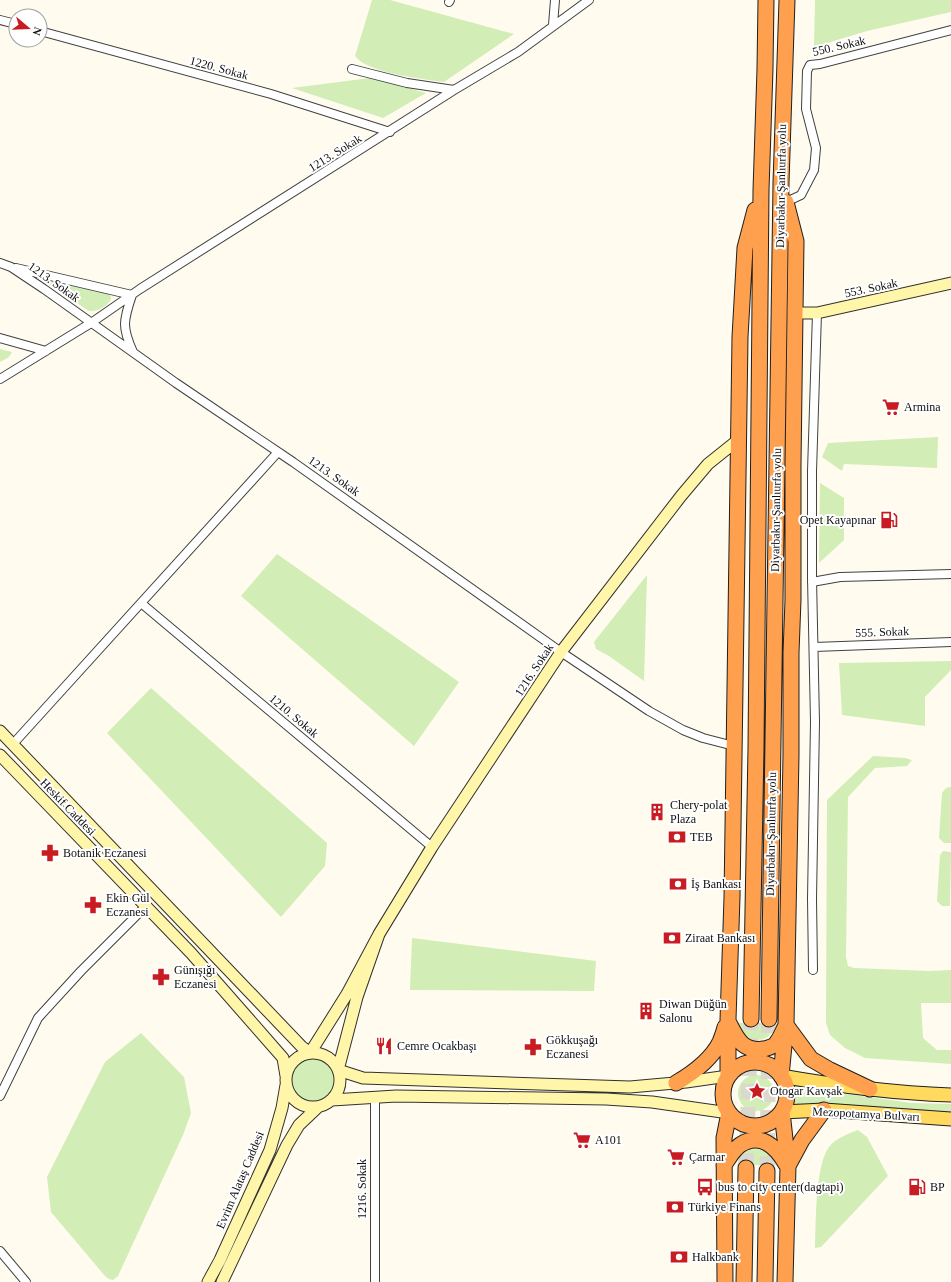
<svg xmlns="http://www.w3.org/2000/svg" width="951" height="1282" font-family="'Times New Roman',serif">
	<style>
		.green { fill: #d2edb5 }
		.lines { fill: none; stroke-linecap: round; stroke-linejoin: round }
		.highway-tunnel { stroke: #dbd8cd; stroke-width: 15; stroke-dasharray: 15 8; stroke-linecap: butt }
		.street-casing { stroke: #414141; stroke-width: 10 }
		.secondary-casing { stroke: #303030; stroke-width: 13 }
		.primary-casing { stroke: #1f1f1f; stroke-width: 15 }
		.highway-casing { stroke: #1f1f1f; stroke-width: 17 }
		.street { stroke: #fff; stroke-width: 8 }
		.secondary { stroke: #fff6aa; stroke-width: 11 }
		.primary { stroke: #ffda5f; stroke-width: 13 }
		.highway { stroke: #fea04e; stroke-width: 15 }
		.labels { text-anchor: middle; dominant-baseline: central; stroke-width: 4; stroke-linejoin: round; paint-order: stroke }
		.street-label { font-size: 12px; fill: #0e0e0e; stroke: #fff }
		.poi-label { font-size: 12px; fill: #0e0e0e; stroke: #fff; text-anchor: start }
	</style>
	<rect width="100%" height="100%" fill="#fffcef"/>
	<path class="green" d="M372 0H390L514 34 444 82C423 79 367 73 355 56Z
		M815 0H951V12L867 31 814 47Z
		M370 78 426 93 383 118 292 88Z
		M46 279 108 294 111 296V299C107 306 98 312 89 311L47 283Z
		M0 349 12 352 9 357 0 362Z
		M938 437 937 468 844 464 842 471 822 457 828 443Z
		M820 483 844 498V540L819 563Z
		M277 554 459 682 414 746 241 596Z
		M647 575 644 681 609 656 596 649 594 642Z
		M951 661V670L925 697V726L842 715 839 663Z
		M151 688 327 843 325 866 281 917 107 733Z
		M873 756 905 758 912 760 907 766 875 768 848 797 846 957 848 966 854 968 929 971 951 970V1003H921L923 1038 937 1050H951V1064L865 1058 845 1048 830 1035 826 1023 827 800Z
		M950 787H951V843H944L939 838 942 793 946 788Z
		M943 851 951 852 950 906H942L937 901 940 855Z
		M412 938 596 961 594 991 410 990Z
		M738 1023H776C770 1041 760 1043 743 1036L739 1030Z
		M141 1033 184 1077 191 1113 183 1135 118 1276 113 1280 109 1279 105 1276 51 1212 47 1177 105 1062Z
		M290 1079a22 22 0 1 1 44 0a22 22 0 1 1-44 0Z
		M738 1093a18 18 0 1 1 36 0a18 18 0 1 1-36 0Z
		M793 1081 816 1090 912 1103 951 1104V1113C924 1112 898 1110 871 1107 845 1105 818 1101 792 1105Z
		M858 1130 867 1137 888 1176 821 1247 815 1248C816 1223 815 1166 829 1147 836 1138 848 1134 858 1130Z
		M756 1149C766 1151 772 1155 776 1165H737C740 1155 745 1150 756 1149Z"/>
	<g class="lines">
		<path class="highway-tunnel" d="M746 1168 751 1019
			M767 1171 769 1019"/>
		<g class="street-casing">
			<path id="street" d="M449 2 450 0
				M0 20 16 24
				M553 25 555 0
				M40 31 271 94 390 132
				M352 69 407 83 454 90
				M786 202 801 195 814 170 816 148 806 109 807 71 810 65 820 64 951 30
				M0 263 11 267 44 289 176 383 293 462 561 652 649 711 683 730 703 738 734 746
				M16 268 132 295C123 321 122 328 133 352
				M0 338 46 351
				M0 379 91 323 140 289 454 90 518 52 589 0
				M812 582 840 577 951 574
				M141 603 432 847
				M814 647 951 642
				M13 744 278 452
				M813 970 812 899 815 722 812 578V471L817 313
				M0 1096 38 1018 81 971 145 907
				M0 1251 26 1282
				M375 1282V1097"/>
		</g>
		<g class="secondary-casing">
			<path id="secondary" d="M795 313H817L951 283
				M0 731 302 1047 310 1053 347 994 379 934 357 997 338 1070 363 1078 630 1087 686 1082 728 1076
				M0 755 191 953 283 1058 286 1076
				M379 934 432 847 561 652 681 496 708 464 738 440
				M286 1080a27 27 0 1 1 54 0a27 27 0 1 1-54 0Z
				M332 1100 396 1096 606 1099 652 1102 729 1113
				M208 1282 220 1260 270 1150 282 1108 286 1085
				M222 1282 287 1145 299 1125 318 1107"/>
		</g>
		<g class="primary-casing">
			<path id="primary" d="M781 1076C837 1086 894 1093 951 1095
				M782 1112 824 1110 951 1119"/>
		</g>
		<g class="highway-casing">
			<path id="highway" d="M751 1019 756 748 761 190 765 69 766 0
				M769 1019 781 183 787 0
				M729 1023C737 1039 743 1052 764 1049 768 1048 775 1046 777 1042 781 1037 783 1031 786 1025L811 1059 830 1070 870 1089
				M723 1094a32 32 0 1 1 64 0a32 32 0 1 1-64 0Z
				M728 1076V1020L732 897 740 337 745 248 755 210
				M781 1076 786 1025 791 755V653L793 600V465L795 313 796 241 786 202
				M676 1083C693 1073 711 1060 720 1042 722 1037 724 1032 725 1027
				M782 1112 788 1166 785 1282
				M724 1165C729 1158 733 1150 740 1145 760 1132 776 1146 786 1164
				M788 1166 802 1140 824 1110
				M725 1282 724 1138 729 1113
				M744 1282 746 1168
				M765 1282 767 1171"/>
		</g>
		<use href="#street" class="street"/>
		<use href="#secondary" class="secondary"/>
		<use href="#primary" class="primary"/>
		<use href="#highway" class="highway"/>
	</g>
	<defs>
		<g id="supermarket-bare" transform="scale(1.38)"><path d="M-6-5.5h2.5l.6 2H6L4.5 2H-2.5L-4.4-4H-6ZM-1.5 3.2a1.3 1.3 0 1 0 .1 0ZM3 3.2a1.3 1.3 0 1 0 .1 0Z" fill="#c81c22" stroke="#fff" stroke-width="2.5" paint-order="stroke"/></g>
		<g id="fuel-bare" transform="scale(1.38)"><path d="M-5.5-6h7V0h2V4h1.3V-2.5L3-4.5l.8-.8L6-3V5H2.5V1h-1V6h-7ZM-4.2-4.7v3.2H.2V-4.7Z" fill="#c81c22" stroke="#fff" stroke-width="2.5" paint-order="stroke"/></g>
		<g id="building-bare" transform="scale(1.38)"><path d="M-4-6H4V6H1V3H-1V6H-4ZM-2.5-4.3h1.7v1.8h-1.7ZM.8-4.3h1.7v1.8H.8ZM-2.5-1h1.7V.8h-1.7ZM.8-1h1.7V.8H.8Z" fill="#c81c22" stroke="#fff" stroke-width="2.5" paint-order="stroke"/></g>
		<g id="bank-bare" transform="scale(1.38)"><path d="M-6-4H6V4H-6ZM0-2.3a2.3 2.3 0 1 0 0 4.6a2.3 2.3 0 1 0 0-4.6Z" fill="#c81c22" stroke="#fff" stroke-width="2.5" paint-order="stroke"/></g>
		<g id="pharmacy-bare" transform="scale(1.38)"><path d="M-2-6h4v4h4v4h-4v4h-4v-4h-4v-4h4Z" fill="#c81c22" stroke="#fff" stroke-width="2.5" paint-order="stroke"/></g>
		<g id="restaurant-bare" transform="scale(1.38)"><path d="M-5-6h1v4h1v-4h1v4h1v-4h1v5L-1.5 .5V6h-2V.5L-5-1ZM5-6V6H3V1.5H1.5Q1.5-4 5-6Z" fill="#c81c22" stroke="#fff" stroke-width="2.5" paint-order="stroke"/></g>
		<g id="sight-bare" transform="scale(1.38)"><path d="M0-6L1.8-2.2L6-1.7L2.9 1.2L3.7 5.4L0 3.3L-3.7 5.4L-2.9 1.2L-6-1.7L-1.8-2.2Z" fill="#c81c22" stroke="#fff" stroke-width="2.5" paint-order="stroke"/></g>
		<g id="bus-bare" transform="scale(1.38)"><path d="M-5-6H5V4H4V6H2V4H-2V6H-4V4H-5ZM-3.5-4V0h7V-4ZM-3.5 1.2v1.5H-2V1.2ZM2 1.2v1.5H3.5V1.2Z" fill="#c81c22" stroke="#fff" stroke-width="2.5" paint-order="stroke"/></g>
	</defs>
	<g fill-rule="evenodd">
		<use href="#supermarket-bare" x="891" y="407"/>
		<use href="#fuel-bare" x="889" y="520"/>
		<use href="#building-bare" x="657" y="812"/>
		<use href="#bank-bare" x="677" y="837"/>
		<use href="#pharmacy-bare" x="50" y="853"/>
		<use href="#bank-bare" x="678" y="884"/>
		<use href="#pharmacy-bare" x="93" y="905"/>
		<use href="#bank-bare" x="672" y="938"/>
		<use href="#pharmacy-bare" x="161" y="977"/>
		<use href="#building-bare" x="646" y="1011"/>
		<use href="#restaurant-bare" x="384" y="1046"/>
		<use href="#pharmacy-bare" x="533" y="1047"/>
		<use href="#sight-bare" x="757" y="1091"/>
		<use href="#supermarket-bare" x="582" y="1140"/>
		<use href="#supermarket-bare" x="676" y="1157"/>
		<use href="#bus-bare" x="705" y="1187"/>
		<use href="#fuel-bare" x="917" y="1187"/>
		<use href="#bank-bare" x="675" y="1207"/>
		<use href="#bank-bare" x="679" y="1257"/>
	</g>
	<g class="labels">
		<g class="street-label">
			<text transform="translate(839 46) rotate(-13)">550. Sokak</text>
			<text transform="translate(219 68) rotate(15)">1220. Sokak</text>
			<text transform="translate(335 153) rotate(-32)">1213. Sokak</text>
			<text transform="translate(781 186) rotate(-89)">Diyarbakır-Şanlıurfa yolu</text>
			<text transform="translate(54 282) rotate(35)">1213. Sokak</text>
			<text transform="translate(871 288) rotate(-12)">553. Sokak</text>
			<text transform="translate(334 476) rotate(35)">1213. Sokak</text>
			<text transform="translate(776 510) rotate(-89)">Diyarbakır-Şanlıurfa yolu</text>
			<text transform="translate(882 632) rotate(-2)">555. Sokak</text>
			<text transform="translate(534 670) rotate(-57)">1216. Sokak</text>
			<text transform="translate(294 716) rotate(40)">1210. Sokak</text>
			<text transform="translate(68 807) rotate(46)">Heskif Caddesi</text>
			<text transform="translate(771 834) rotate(-89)">Diyarbakır-Şanlıurfa yolu</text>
			<text transform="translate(866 1114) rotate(3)">Mezopotamya Bulvarı</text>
			<text transform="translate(240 1180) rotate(-67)">Evrim Alataş Caddesi</text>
			<text transform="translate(362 1189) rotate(-90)">1216. Sokak</text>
		</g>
		<g class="poi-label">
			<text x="904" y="407">Armina</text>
			<text x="876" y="520" text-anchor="end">Opet Kayapınar</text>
			<text x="670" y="805">Chery-polat<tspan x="670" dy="14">Plaza</tspan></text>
			<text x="690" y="837">TEB</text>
			<text x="63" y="853">Botanik Eczanesi</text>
			<text x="691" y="884">İş Bankası</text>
			<text x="106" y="898">Ekin Gül<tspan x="106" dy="14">Eczanesi</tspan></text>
			<text x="685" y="938">Ziraat Bankası</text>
			<text x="174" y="970">Günışığı<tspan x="174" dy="14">Eczanesi</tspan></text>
			<text x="659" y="1004">Diwan Düğün<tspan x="659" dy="14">Salonu</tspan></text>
			<text x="546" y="1040">Gökkuşağı<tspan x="546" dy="14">Eczanesi</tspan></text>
			<text x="397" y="1046">Cemre Ocakbaşı</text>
			<text x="770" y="1091">Otogar Kavşak</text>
			<text x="595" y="1140">A101</text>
			<text x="689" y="1157">Çarmar</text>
			<text x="718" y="1187">bus to city center(dagtapi)</text>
			<text x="930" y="1187">BP</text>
			<text x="688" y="1207">Türkiye Finans</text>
			<text x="692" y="1257">Halkbank</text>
		</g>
	</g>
	<g transform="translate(28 28) rotate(109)"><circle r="19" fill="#ffffff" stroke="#9f9f9f"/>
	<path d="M0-3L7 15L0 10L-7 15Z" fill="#c81c22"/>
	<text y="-6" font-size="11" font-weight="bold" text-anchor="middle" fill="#0e0e0e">N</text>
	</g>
</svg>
